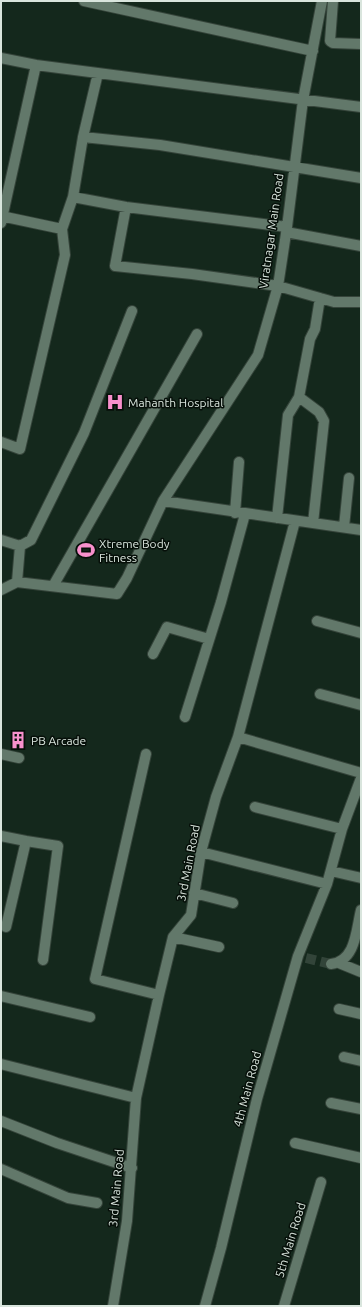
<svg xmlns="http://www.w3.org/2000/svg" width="362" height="1307" font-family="Ubuntu,sans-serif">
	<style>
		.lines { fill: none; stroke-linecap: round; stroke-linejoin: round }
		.minor-tunnel { stroke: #324439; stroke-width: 10; stroke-dasharray: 10 5; stroke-linecap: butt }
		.minor-casing { stroke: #35443a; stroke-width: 12 }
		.minor { stroke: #62786a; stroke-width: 10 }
		.labels { text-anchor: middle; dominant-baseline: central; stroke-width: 3; stroke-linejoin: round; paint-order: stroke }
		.street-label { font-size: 12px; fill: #d9e5dd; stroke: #060f09 }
		.poi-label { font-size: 12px; fill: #d9e5dd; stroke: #060f09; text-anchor: start }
	</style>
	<rect width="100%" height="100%" fill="#14281c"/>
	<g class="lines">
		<path class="minor-tunnel" d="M306 958 331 964"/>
		<g class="minor-casing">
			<path id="minor" d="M84 1 313 51
				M333 1 330 41 333 43 361 44
				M1 58 36 65
				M83 137 160 145 361 178
				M73 197 83 137 98 73
				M126 207 115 266 192 274 278 286 334 302H361
				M1 216 62 229 73 197 126 207 287 227
				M1 223 36 65 361 107
				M286 232 361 246
				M299 397 319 412 324 421 313 523
				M1 442 20 449 65 255 62 229
				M163 501 361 530
				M235 513 239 462
				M277 518 288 415 299 397 310 339 315 329 320 298
				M344 527 349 478
				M1 540 20 546
				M20 546 31 540 84 433 132 311
				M17 582 20 546
				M53 586 197 334
				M1 590 17 582 117 594 127 578 163 501 258 355 278 286 287 227 303 100 322 1
				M317 621 361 633
				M153 654 167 627 209 639
				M320 694 361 705
				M185 717 221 602 245 514
				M238 737 361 773
				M1 754 19 758
				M146 754 95 979 159 995
				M255 807 342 829
				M1 836 26 841 6 927
				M26 841 58 846 43 960
				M201 852 327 884
				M331 871 361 878
				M194 893 233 903
				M173 937 219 947
				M339 963 361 972
				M331 964C356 961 356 930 361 910
				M1 996 90 1017
				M339 1009 361 1014
				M344 1057 361 1061
				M1 1064 136 1098
				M331 1103 361 1109
				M1 1121 57 1143 132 1168
				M295 1143 361 1158
				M1 1169 68 1198 97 1203
				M113 1306 127 1221 136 1098 159 995 173 937 191 915 201 852 216 797 238 737 295 521
				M205 1306 221 1248 257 1099 298 956 327 884 342 829 361 778
				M284 1306 321 1182"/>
		</g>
		<use href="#minor" class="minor"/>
	</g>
	<defs>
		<g id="hospital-bare" transform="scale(1.38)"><path d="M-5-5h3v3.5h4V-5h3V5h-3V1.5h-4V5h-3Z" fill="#f890cc" stroke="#060f09" stroke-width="2.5" paint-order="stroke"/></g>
		<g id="stadium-bare" transform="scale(1.38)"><path d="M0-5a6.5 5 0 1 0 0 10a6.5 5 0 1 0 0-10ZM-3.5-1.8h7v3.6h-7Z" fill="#f890cc" stroke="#060f09" stroke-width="2.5" paint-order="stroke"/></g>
		<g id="building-bare" transform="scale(1.38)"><path d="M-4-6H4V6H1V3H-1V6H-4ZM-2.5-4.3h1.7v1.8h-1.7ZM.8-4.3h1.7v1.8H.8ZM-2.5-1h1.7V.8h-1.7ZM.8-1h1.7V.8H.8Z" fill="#f890cc" stroke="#060f09" stroke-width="2.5" paint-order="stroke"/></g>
	</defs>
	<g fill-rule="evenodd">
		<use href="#hospital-bare" x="115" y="402"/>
		<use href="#stadium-bare" x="86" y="550"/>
		<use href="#building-bare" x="18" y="740"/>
	</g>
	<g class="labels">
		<g class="street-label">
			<text transform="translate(271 231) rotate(-82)">Viratnagar Main Road</text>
			<text transform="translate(188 863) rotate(-79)">3rd Main Road</text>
			<text transform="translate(247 1089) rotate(-75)">4th Main Road</text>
			<text transform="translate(116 1188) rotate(-85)">3rd Main Road</text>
			<text transform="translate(290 1240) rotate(-73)">5th Main Road</text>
		</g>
		<g class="poi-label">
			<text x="128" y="402">Mahanth Hospital</text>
			<text x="99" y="543">Xtreme Body<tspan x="99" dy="14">Fitness</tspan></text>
			<text x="31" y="740">PB Arcade</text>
		</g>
	</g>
	<rect width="362" height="1307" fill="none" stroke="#d9e5dd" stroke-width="4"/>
</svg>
